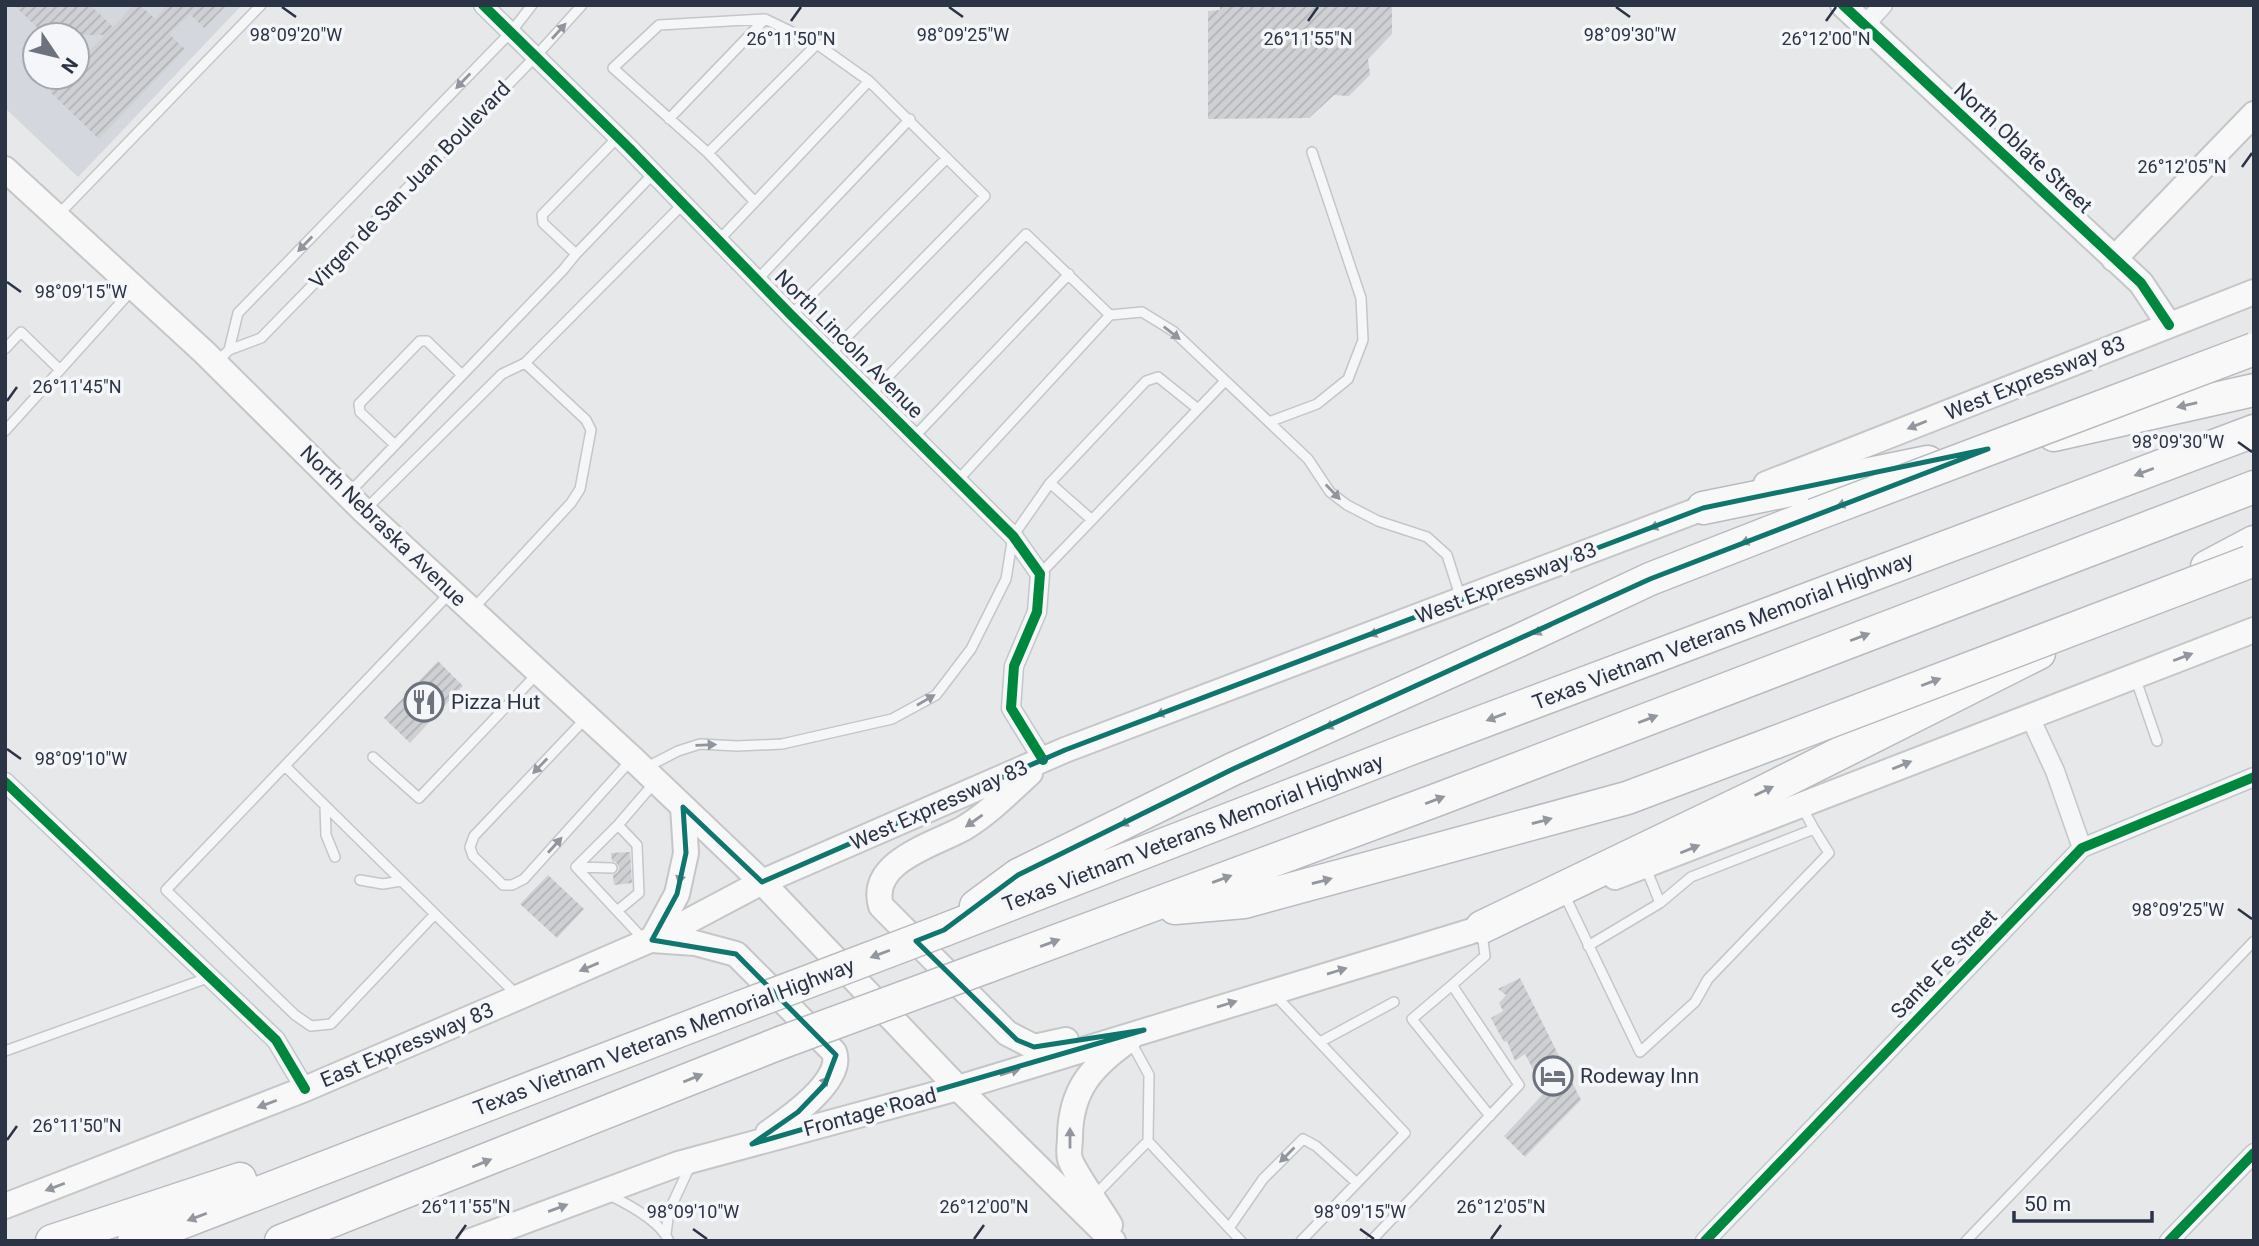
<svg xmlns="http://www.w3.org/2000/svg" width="2259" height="1246" font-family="Roboto,sans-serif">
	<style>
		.built { fill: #d4d7dd; fill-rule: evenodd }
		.building { fill: url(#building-hatch) }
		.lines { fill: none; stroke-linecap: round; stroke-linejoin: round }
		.lane-casing { stroke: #c4c6c8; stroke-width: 12 }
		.street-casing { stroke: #c4c6c8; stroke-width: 21 }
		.secondary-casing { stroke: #c4c6c8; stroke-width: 28 }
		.highway-casing { stroke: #b8bbbf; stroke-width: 35 }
		.lane { stroke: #f5f6f7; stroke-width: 9 }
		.street { stroke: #f5f6f7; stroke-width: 18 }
		.secondary { stroke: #f8f8f8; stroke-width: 24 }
		.highway { stroke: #f8f8f8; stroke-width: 32 }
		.highway-bridge-casing { stroke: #b8bbbf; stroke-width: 35; stroke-linecap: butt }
		.highway-bridge { stroke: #f8f8f8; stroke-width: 32 }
		.cycleway-casing { stroke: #f4f6f9; stroke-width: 15 }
		.cycleway { stroke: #00873e; stroke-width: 10 }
		.oneway { fill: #90959e }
		.oneway2 { fill: #92969e }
		.marked { fill: none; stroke: #0f766e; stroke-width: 5; stroke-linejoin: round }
		.ticks { fill: none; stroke: #2b3445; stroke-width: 2.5 }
		.labels { text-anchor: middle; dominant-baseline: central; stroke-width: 7; stroke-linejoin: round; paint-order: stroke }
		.street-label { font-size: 21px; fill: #2b3445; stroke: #f4f6f9 }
		.poi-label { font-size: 21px; fill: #2b3445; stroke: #f4f6f9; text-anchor: start }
		.ticks-label { font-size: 18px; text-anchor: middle; fill: #2b3445; stroke: #f4f6f9; stroke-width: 7; stroke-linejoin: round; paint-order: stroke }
	</style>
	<defs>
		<pattern id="building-hatch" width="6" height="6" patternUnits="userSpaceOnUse" patternTransform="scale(1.75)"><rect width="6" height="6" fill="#ced0d3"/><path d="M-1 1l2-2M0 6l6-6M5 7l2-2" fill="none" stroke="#b1b3b6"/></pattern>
	</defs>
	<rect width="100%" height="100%" fill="#e6e8ea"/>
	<path class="built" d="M5 5H242L78 177 5 108ZM35 35H77V77H35Z"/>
	<path class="building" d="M14 5H90L113 27 133 5H140L155 19 167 5H227L204 28 190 14 169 34 185 49 99 139 50 92 64 77H77V64L105 35H45Z
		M1220 5H1392V34L1368 59 1370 75 1349 96 1334 95 1309 118 1208 119V11L1220 10Z
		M438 661 463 686 410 743 384 718Z
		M630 852 632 883 614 885 613 875 618 872 619 868 616 862 612 861 611 853Z
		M548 875 584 909 557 938 520 904Z
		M1520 978 1581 1100 1525 1157 1504 1136 1545 1092 1525 1054 1515 1061 1507 1041 1504 1042 1491 1018 1503 1011 1499 1003 1506 995 1498 989Z"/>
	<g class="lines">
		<g class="lane-casing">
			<path id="lane" d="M669 119 765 19
				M618 137 542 215 543 223 576 254 654 173
				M708 153 613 68 659 25 765 19 817 44 869 81 985 196 830 354
				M755 202 708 153 817 44
				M58 215 261 5
				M719 240 869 81
				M757 280 910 119
				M791 315 947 158
				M1110 315 1142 312 1173 331 1308 459 1330 492 1347 505 1378 521 1427 537 1447 555 1461 599
				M5 349 21 332 60 370
				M229 350 238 313 511 32 532 5
				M218 361 229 350 261 338 536 56 582 5
				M871 394 1026 234 1110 315 958 480
				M1269 422 1317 404 1348 379 1363 340 1361 298 1312 152
				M5 431 133 289
				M914 437 1069 274
				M395 445 360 412 359 404 420 341H427L462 375
				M1050 483 1092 520
				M348 494 563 270 576 254
				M366 509 502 374 525 363 684 203
				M1040 574 1225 381
				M472 610 571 503 580 489 591 430 586 420 525 363
				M2135 677 2157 741
				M586 718 474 836 470 847 473 856 503 885H512L524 879 632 759
				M373 757 419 798 538 673
				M285 766 435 914 331 1024 311 1026 295 1015 166 890 450 593
				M645 768 678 751 700 744 737 746 782 744 892 719 936 695 971 649 1006 579 1013 536 1050 483 1146 381 1158 377 1198 409
				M325 806 326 835 335 857
				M576 867 612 868
				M360 880 383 884 401 881
				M1565 896 1640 1052 1695 1002 1708 979 1829 853 1814 829
				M1660 903 1691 877 1814 829 1802 807
				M617 911 639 893 637 845 618 825
				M435 914 518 996
				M645 941 576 867 618 825 655 782
				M1588 946 1660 903 1646 868
				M1452 985 1485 956 1482 933
				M1274 994 1405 1133 1301 1241
				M1131 1042 1149 1075 1148 1141
				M1320 1042 1394 1002
				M5 1051 210 977
				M607 1194C626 1203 660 1221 669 1241
				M1093 1197 1148 1141 1241 1241
				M1229 1228 1263 1179 1303 1139 1316 1146 1357 1183
				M666 1234 669 1211 691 1164
				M1371 1241 1519 1085 1452 985 1412 1019 1490 1116
				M1966 1241 2254 941"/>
		</g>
		<g class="street-casing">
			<path id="street" d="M483 5 629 148 791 315 1013 536 1040 574 1037 612 1014 666 1011 708 1043 760
				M1864 26 1883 5
				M2029 715 2055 771 2082 848
				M5 782 276 1040 305 1089
				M1705 1241 2082 848 2254 777
				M2169 1241 2254 1153"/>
		</g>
		<g class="secondary-casing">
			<path id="secondary" d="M1843 5 2141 283 2169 325
				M5 169 204 352 364 511 633 759 762 882 958 1088 1113 1241
				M2114 259 2254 114
				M1766 484 2254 292
				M1030 773C1009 792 989 813 964 828 936 844 868 861 881 906L1007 1033 1034 1047 1066 1040
				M1615 877 2254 630
				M652 940 695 943 736 954 834 1052C845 1080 787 1120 768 1133
				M652 940 677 894 686 853 683 807
				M5 1206 305 1089 519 997 664 934 762 882 1065 750 1719 502
				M1110 1225C1102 1211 1073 1171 1070 1159 1068 1153 1070 1144 1070 1138 1070 1090 1092 1066 1129 1040
				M471 1241 678 1164 958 1088 1469 932 1499 921"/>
		</g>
		<g class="highway-casing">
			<path id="highway" d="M2054 435 2254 390
				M1703 508 1928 462
				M2207 567 2254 542
				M976 906 1018 875 1233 769 1520 640 1650 579 1814 515
				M1175 908 1244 902 1627 798 1776 742
				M1482 927 1759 794 2039 653
				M944 930 1407 750 2254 431
				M986 967 1439 799 2254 487
				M52 1241 240 1179
				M134 1241 741 1007
				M281 1241 780 1043"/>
		</g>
		<use href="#lane" class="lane"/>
		<use href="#street" class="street"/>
		<use href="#secondary" class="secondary"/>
		<use href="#highway" class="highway"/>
		<g class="highway-bridge-casing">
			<path id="highway-bridge" d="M1814 515 2254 349
				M1776 742 2249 562
				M741 1007 944 930
				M780 1043 986 967"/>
		</g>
		<use href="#highway-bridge" class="highway-bridge"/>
		<g class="cycleway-casing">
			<path id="cycleway" d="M483 5 629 148 791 315 1013 536 1040 574 1037 612 1014 666 1011 708 1043 760
				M1843 5 2141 283 2169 325
				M5 782 276 1040 305 1089
				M1705 1241 2082 848 2254 777
				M2169 1241 2254 1153"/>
		</g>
		<use href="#cycleway" class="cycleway"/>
	</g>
	<defs><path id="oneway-solid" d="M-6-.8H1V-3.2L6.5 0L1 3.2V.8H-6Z" transform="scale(1.75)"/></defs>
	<g class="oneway">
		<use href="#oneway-solid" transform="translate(559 31) rotate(-48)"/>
		<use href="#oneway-solid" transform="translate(463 81) rotate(134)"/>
		<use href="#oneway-solid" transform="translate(305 244) rotate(134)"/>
		<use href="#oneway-solid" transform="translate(1172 333) rotate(38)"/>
		<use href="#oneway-solid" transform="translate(1333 492) rotate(46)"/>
		<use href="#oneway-solid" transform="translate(926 700) rotate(-30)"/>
		<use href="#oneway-solid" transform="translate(706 745) rotate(-2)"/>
		<use href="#oneway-solid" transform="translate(540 766) rotate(134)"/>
		<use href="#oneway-solid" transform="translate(555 845) rotate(-48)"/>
		<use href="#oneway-solid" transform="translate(1287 1155) rotate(135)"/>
	</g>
	<g class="oneway2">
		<use href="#oneway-solid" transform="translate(2187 405) rotate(167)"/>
		<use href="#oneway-solid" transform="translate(1917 425) rotate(158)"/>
		<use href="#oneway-solid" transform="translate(2144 472) rotate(159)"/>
		<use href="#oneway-solid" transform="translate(1846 503) rotate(159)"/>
		<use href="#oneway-solid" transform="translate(1659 525) rotate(159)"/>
		<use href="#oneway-solid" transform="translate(1750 540) rotate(159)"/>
		<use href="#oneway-solid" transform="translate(1542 630) rotate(155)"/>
		<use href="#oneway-solid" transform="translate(1378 632) rotate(159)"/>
		<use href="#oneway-solid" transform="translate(1860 637) rotate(-21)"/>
		<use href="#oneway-solid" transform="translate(2183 657) rotate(-21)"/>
		<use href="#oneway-solid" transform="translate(1931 682) rotate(-21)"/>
		<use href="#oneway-solid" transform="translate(1165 712) rotate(159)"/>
		<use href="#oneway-solid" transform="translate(1496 717) rotate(159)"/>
		<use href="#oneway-solid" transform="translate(1648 719) rotate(-21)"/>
		<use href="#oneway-solid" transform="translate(1334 724) rotate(156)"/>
		<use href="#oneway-solid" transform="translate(1902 765) rotate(-22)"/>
		<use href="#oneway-solid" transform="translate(1764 791) rotate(-26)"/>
		<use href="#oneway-solid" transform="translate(1435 800) rotate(-21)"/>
		<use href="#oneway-solid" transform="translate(974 821) rotate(145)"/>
		<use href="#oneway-solid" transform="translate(1129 821) rotate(154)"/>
		<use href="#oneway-solid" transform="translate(1542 821) rotate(-15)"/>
		<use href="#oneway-solid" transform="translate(1690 849) rotate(-22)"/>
		<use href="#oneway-solid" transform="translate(681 874) rotate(103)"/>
		<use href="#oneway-solid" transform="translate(1222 879) rotate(-20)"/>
		<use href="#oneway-solid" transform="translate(1322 881) rotate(-15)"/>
		<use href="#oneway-solid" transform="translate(1050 943) rotate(-20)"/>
		<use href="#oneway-solid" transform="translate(880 954) rotate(159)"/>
		<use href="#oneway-solid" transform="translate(589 967) rotate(157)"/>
		<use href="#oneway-solid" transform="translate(1337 971) rotate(-17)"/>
		<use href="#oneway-solid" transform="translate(1227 1004) rotate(-17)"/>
		<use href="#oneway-solid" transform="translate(1010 1072) rotate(-17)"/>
		<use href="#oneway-solid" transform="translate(693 1078) rotate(-22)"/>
		<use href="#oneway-solid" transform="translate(822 1085) rotate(-53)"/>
		<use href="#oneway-solid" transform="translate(267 1104) rotate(159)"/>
		<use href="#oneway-solid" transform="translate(1070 1138) rotate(-90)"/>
		<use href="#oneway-solid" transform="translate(482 1163) rotate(-22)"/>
		<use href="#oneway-solid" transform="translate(55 1187) rotate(159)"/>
		<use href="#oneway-solid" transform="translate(558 1208) rotate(-20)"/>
		<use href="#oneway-solid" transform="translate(197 1217) rotate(159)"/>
	</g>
	<path class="marked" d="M1988 449 1650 579 1233 769 1018 875 944 930 916 941 1017 1040 1034 1047 1144 1030 752 1144 798 1112 825 1084 836 1055 736 954 652 940 677 894 686 853 683 807 762 882 1065 750 1703 508Z"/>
	<path class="ticks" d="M282 7 296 17M949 7 963 17M1616 7 1630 17M791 21 801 7M1308 21 1318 7M1826 21 1836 7M2242 167 2252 153M7 282 21 292M7 401 17 387M2238 442 2252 452M7 749 21 759M2238 909 2252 919M7 1140 17 1126M693 1229 707 1239M1360 1229 1374 1239M456 1239 466 1225M974 1239 984 1225M1491 1239 1501 1225"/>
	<defs>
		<g id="restaurant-ring" transform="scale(2.0125)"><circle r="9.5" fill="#f4f6f9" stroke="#6c737f" stroke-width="1.5"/><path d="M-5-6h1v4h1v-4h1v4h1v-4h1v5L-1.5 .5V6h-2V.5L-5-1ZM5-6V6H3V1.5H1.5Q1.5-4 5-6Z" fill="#6c737f"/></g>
		<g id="hotel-ring" transform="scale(2.0125)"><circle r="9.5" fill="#f4f6f9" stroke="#6c737f" stroke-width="1.5"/><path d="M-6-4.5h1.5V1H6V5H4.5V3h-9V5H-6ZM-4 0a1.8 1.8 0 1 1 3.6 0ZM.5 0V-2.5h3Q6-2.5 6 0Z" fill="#6c737f"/></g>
	</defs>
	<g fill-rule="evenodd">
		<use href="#restaurant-ring" x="424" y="702"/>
		<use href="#hotel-ring" x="1553" y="1076"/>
	</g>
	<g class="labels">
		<g class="street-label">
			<text transform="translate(2023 148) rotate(43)">North Oblate Street</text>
			<text transform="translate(410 185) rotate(-46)">Virgen de San Juan Boulevard</text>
			<text transform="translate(849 344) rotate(45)">North Lincoln Avenue</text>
			<text transform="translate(2035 378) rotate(-22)">West Expressway 83</text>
			<text transform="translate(383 526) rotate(44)">North Nebraska Avenue</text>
			<text transform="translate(1506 583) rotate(-21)">West Expressway 83</text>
			<text transform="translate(1723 631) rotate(-21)">Texas Vietnam Veterans Memorial Highway</text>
			<text transform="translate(939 805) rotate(-24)">West Expressway 83</text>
			<text transform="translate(1193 833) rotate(-21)">Texas Vietnam Veterans Memorial Highway</text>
			<text transform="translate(1944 964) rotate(-46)">Sante Fe Street</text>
			<text transform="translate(664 1037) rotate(-21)">Texas Vietnam Veterans Memorial Highway</text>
			<text transform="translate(407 1045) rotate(-23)">East Expressway 83</text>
			<text transform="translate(870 1112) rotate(-15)">Frontage Road</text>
		</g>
		<g class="poi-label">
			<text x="451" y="702">Pizza Hut</text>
			<text x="1580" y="1076">Rodeway Inn</text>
		</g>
	</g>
	<g class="ticks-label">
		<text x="296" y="41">98°09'20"W</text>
		<text x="963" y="41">98°09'25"W</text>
		<text x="1630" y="41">98°09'30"W</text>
		<text x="791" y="45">26°11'50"N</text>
		<text x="1308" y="45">26°11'55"N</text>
		<text x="1826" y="45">26°12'00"N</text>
		<text x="2182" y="173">26°12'05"N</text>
		<text x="81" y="298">98°09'15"W</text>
		<text x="77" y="393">26°11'45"N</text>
		<text x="2178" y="448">98°09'30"W</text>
		<text x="81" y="765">98°09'10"W</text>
		<text x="2178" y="916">98°09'25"W</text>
		<text x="77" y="1132">26°11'50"N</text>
		<text x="466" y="1213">26°11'55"N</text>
		<text x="984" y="1213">26°12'00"N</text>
		<text x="1501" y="1213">26°12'05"N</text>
		<text x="693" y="1218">98°09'10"W</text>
		<text x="1360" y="1218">98°09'15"W</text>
	</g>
	<rect width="2259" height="1246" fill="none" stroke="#2b3445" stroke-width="14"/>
	<g transform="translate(56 56) rotate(125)"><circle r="33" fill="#f4f6f9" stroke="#a4a8b1" stroke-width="2"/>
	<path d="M0-5L12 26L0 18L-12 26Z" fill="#6c737f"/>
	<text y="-10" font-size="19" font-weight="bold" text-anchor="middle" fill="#2b3445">N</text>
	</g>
	<path d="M2014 1211v10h138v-10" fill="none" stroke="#2b3445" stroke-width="3.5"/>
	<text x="2024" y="1211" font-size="21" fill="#2b3445" stroke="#f4f6f9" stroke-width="5" paint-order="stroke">50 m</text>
</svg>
